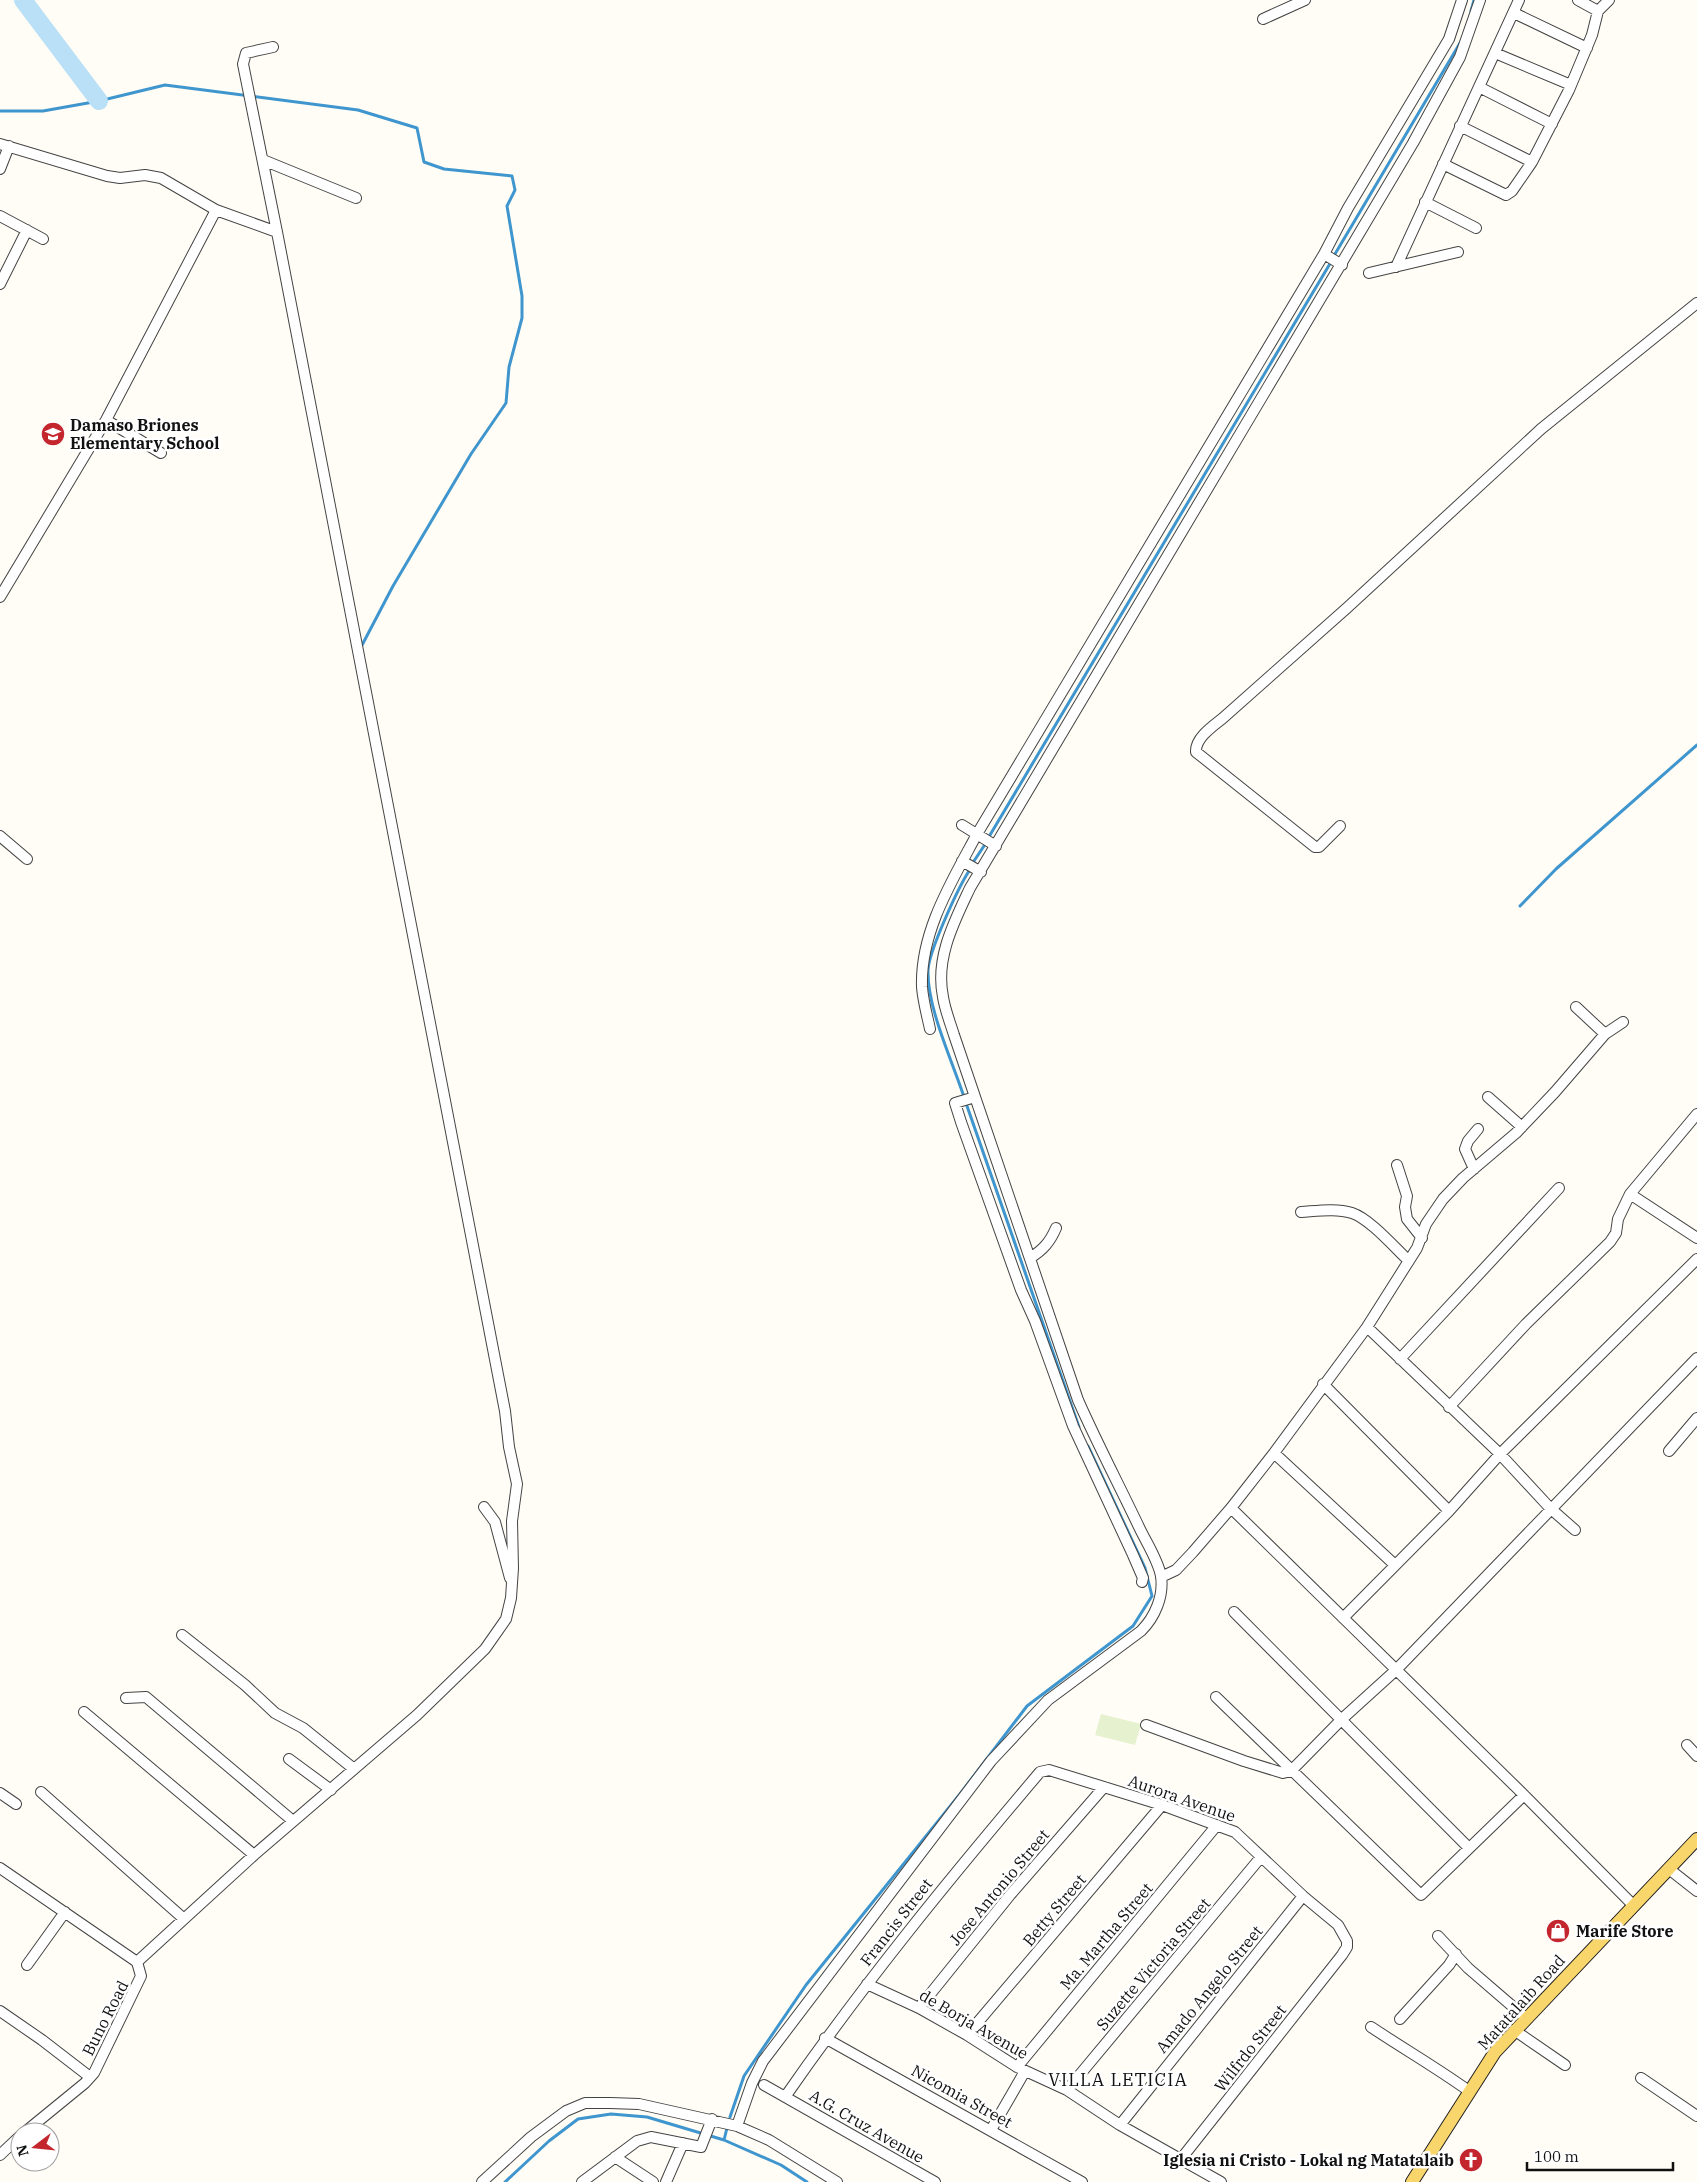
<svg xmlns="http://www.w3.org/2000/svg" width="1697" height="2182" font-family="'IBM Plex Serif',serif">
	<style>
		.pitch { fill: #e6f2cf }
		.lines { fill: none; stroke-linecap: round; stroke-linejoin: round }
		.stream { stroke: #3f96cf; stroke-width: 3 }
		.river { stroke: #b9e0f7; stroke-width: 18 }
		.minor-casing { stroke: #444; stroke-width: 12 }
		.major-casing { stroke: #222; stroke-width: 14 }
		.minor { stroke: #fff; stroke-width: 10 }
		.major { stroke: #f9d66b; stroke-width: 12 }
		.labels { text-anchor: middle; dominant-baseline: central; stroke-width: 5; stroke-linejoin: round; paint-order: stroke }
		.poi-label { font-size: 16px; font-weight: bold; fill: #111; stroke: #fff; text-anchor: start }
		.street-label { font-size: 16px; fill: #111; stroke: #fff }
		.neighbourhood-label { font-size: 18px; letter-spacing: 1px; fill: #111; stroke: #fff }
	</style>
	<rect width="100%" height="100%" fill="#fffdf5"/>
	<path class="pitch" d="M1101 1714 1141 1724 1135 1745 1095 1735Z"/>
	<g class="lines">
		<path class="stream" d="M1471 11 1474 0
			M0 111H43L99 101 165 85 358 110 417 128 424 162 444 169 512 176 515 190 507 206 522 296V318L509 367 506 403 471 454 393 586 360 649
			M1335 254 1460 43
			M990 835 1331 262
			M974 861 986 843
			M1520 906 1556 869 1697 745
			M963 1094C951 1058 927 1007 928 970 929 951 958 888 969 871
			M967 1106 1079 1427
			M730 2117 744 2076 806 1985 960 1794 1027 1706 1133 1626 1152 1596 1145 1568 1088 1446
			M724 2140 727 2128
			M505 2182 549 2141 578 2119 611 2114 647 2117 724 2140 781 2165 807 2182"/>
		<path class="river" d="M23 0 99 101"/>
		<g class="minor-casing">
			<path id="minor" d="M1578 0 1598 11
				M1514 13 1587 48
				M1263 19 1305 0
				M273 47 246 53 243 64 277 232
				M1495 53 1571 85
				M1479 87 1552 124
				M1460 126 1532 162 1569 90 1592 35 1598 11 1609 0
				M0 144 107 176 120 178 145 175 161 178 216 210 106 420 0 597
				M263 160 356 198
				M1443 164 1506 195 1512 191 1532 162
				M0 169 9 146
				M1425 202 1476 228
				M0 216 43 239
				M1324 254 1342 265
				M1396 267 1519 0
				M1369 273 1458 252
				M0 284 27 230
				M106 420 161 453
				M962 825 996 846
				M1340 826 1319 847H1315L1196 752C1195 738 1213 726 1223 718L1348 607 1541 429 1697 303
				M0 836 27 859
				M962 861 981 872
				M1576 1007 1605 1034
				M930 1029C927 1015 923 1001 922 987 920 932 952 881 977 834L1324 254 1348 208 1449 39 1462 0
				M975 1097 955 1103 961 1122 1021 1290 1035 1321 1073 1426 1133 1555 1143 1578 1142 1582
				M1488 1097 1522 1127
				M1397 1165 1407 1196 1405 1207 1407 1219 1422 1238
				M1474 1169 1465 1149 1468 1141 1478 1129
				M1630 1194 1697 1238
				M1301 1212C1317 1211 1336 1208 1352 1213 1370 1219 1394 1247 1409 1261
				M1030 1258C1043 1250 1050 1242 1056 1228
				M1367 1327 1500 1454 1550 1508 1575 1530
				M1400 1359 1559 1188
				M1323 1384 1449 1511
				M1449 1407 1526 1324 1610 1242 1616 1233 1618 1219 1630 1194 1697 1114
				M1669 1451 1697 1418
				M1274 1453 1395 1565
				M484 1507 495 1522 510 1578
				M1231 1508 1524 1795 1633 1905
				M1161 1577 1176 1570 1193 1552 1231 1508 1274 1453 1367 1327 1417 1248 1426 1224 1443 1199 1463 1178 1516 1133 1555 1092 1605 1034 1623 1022
				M1234 1612 1469 1848
				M1343 1618 1449 1511 1500 1454 1697 1259
				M182 1635 245 1685 275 1713 303 1728 354 1769
				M1216 1697 1421 1895 1524 1795
				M126 1698 146 1697 293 1821
				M84 1712 254 1855
				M1146 1725 1244 1761 1283 1773 1291 1771 1342 1719 1396 1670 1697 1358
				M1687 1745 1697 1756
				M289 1759 331 1790
				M41 1792 184 1919
				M0 1793 16 1804
				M0 1868 137 1962 141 1976 94 2073 85 2083 25 2132
				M1669 1869 1697 1891
				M1438 1936 1468 1968 1526 2018
				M137 1962 254 1855 417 1715 485 1649 506 1619 511 1598 513 1568 512 1521 517 1484 509 1447 505 1411 277 232 216 210
				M27 1965 65 1912
				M867 1984 919 2008 967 2035 1017 2067 1067 2090 1120 2125 1221 2182
				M919 2008 1010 1895 1104 1787
				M0 2011 42 2040 90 2077
				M1400 2019 1449 1965 1456 1954
				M1371 2027C1404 2049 1437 2068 1469 2091
				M1514 2030 1565 2065
				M967 2035 1162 1805
				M825 2038 1082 2182
				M1017 2067 1217 1825
				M1641 2078 1697 2116
				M764 2085 935 2182
				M1067 2090 1261 1857
				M785 2097C864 1983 951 1877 1040 1772L1049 1770 1162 1805 1235 1832 1303 1896 1338 1925 1347 1941V1947L1342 1955 1181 2159
				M1120 2125 1303 1896
				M737 2126 752 2083 763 2061 991 1761 1048 1700 1141 1631C1155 1617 1164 1596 1161 1576 1158 1560 1146 1542 1139 1527 1119 1485 1097 1443 1078 1400L954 1035C950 1022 945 1010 943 997 935 958 954 922 970 888L1413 143 1460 57 1480 0
				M991 2130 1025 2071
				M0 2155 20 2136
				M615 2157 653 2182
				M482 2182 531 2137 566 2111 585 2103H610L639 2104 737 2126 769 2140 837 2182
				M582 2182 637 2141 651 2137 701 2147 712 2119
				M666 2182 683 2143"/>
		</g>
		<g class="major-casing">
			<path id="major" d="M1412 2182 1495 2052 1697 1839"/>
		</g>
		<use href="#minor" class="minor"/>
		<use href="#major" class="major"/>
	</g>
	<defs>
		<g id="school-disc" transform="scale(1.25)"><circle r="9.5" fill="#c4262e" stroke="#fff"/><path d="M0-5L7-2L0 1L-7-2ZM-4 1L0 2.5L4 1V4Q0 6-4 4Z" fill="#fff"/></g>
		<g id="shop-disc" transform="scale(1.25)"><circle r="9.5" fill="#c4262e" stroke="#fff"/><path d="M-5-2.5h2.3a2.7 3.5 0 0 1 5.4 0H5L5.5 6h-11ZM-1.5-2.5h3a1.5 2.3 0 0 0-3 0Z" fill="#fff"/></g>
		<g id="church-disc" transform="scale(1.25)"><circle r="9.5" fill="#c4262e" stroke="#fff"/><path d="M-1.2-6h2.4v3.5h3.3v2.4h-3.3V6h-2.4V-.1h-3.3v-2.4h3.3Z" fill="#fff"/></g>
	</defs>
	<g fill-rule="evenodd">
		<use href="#school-disc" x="53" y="434"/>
		<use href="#shop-disc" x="1558" y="1931"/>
		<use href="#church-disc" x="1471" y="2160"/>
	</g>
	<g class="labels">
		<g class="poi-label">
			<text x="70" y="425">Damaso Briones<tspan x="70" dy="18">Elementary School</tspan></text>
			<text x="1576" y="1931">Marife Store</text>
			<text x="1454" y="2160" text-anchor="end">Iglesia ni Cristo - Lokal ng Matatalaib</text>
		</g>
		<g class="street-label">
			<text transform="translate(1182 1798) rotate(19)">Aurora Avenue</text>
			<text transform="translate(999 1887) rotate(-50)">Jose Antonio Street</text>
			<text transform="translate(1054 1910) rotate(-50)">Betty Street</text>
			<text transform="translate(896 1922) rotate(-52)">Francis Street</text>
			<text transform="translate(1106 1936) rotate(-50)">Ma. Martha Street</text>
			<text transform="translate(1153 1964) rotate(-50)">Suzette Victoria Street</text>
			<text transform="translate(1209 1989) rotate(-51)">Amado Angelo Street</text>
			<text transform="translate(1521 2002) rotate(-48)">Matatalaib Road</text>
			<text transform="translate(105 2018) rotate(-63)">Buno Road</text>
			<text transform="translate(974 2024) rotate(30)">de Borja Avenue</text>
			<text transform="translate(1250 2048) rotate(-52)">Wilfrdo Street</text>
			<text transform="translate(962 2096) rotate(29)">Nicomia Street</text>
			<text transform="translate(867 2126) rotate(30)">A.G. Cruz Avenue</text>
		</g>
		<g class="neighbourhood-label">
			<text x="1118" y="2079">VILLA LETICIA</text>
		</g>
	</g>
	<g transform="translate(35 2147) rotate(254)"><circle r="24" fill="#ffffff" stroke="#a0a0a0"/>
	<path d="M0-4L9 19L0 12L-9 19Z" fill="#c4262e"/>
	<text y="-8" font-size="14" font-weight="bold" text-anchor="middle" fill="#111111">N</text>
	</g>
	<path d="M1527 2162v8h146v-8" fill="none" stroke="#111111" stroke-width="2.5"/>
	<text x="1534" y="2162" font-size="15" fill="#111111" stroke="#ffffff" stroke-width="4" paint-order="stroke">100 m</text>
</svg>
